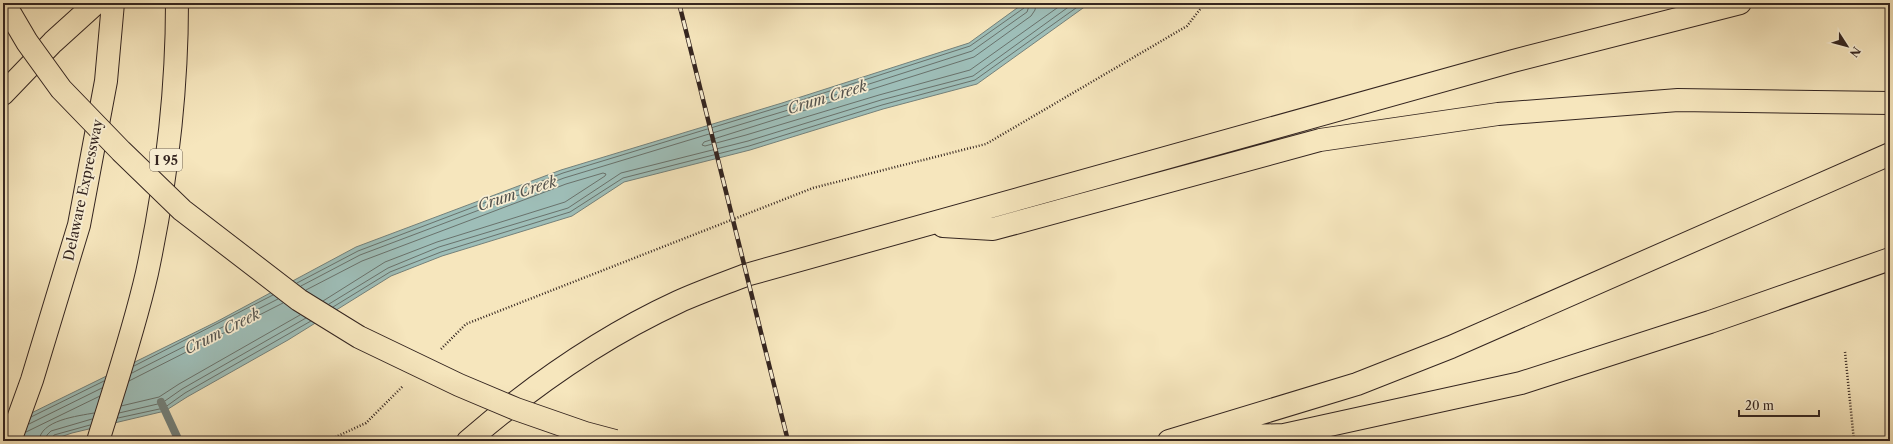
<svg xmlns="http://www.w3.org/2000/svg" width="1893" height="444" font-family="'Libre Caslon Text',serif">
	<style>
		.water { fill: #9ebeb8; stroke: #74817b }
		.lines { fill: none; stroke-linecap: round; stroke-linejoin: round }
		.shore { stroke: #69726c; stroke-width: 1 }
		.stream { stroke: #74817b; stroke-width: 8 }
		.highway-casing { stroke: #342520; stroke-width: 24 }
		.path { stroke: #342520; stroke-width: 2.5; stroke-dasharray: 1 2; stroke-linecap: butt }
		.highway { stroke: #f6e6bd; stroke-width: 22 }
		.rail-casing { stroke: #342520; stroke-width: 4.5 }
		.rail { stroke: #f9efd4; stroke-width: 3; stroke-dasharray: 9; stroke-linecap: butt }
		.highway-bridge-casing { stroke: #342520; stroke-width: 24; stroke-linecap: butt }
		.highway-bridge { stroke: #f6e6bd; stroke-width: 22 }
		.labels { text-anchor: middle; dominant-baseline: central; stroke-width: 3.5; stroke-linejoin: round; paint-order: stroke }
		.shield { fill: #f9efd4; stroke: #6f6256; stroke-width: 1 }
		.shield-label { font-size: 13px; font-weight: bold; fill: #342520 }
		.street-label { font-size: 14px; fill: #342520; stroke: #f9efd4 }
		.water-label { font-size: 15px; font-style: italic; fill: #54534e; stroke: #f9efd4 }
	</style>
	<rect width="100%" height="100%" fill="#f6e6bd"/>
	<filter id="stains"><feTurbulence type="fractalNoise" baseFrequency=".005" numOctaves="4"/><feColorMatrix values="0 0 0 0 .2 0 0 0 0 .09 0 0 0 0 .02 0 0 0 .5 -.17"/></filter>
	<radialGradient id="worn" r=".72"><stop offset=".6" stop-color="#630" stop-opacity="0"/><stop offset="1" stop-color="#630" stop-opacity=".3"/></radialGradient>
	<path class="water" d="M1024 3H1090L977 84 883 109 750 150 624 182 572 216 442 256 391 276 288 340 187 397 165 411 72 433 49 441H3V427L216 322 356 247 561 170 782 103 969 43Z"/>
	<g class="lines">
		<path class="shore" d="M1036 3 1035 10 1031 16 974 57 704 142 702 145 705 146 746 135 879 95 970 70 1064 3
			M297 283 358 251 563 173 783 106 970 46 1024 8 1025 3
			M301 286 360 255 564 178 785 111 972 51 1027 12 1030 3
			M306 290 362 261 566 184 603 173 606 174 605 176 565 202 437 242 385 262 323 301
			M329 304 388 268 439 247 568 208 621 173 748 141 881 100 973 76 1074 3
			M333 307 390 272 441 252 570 212 623 178 749 146 882 105 975 80 1083 3
			M134 366 273 295
			M132 373 278 299
			M129 381 283 303
			M121 406 159 397 179 384 300 315
			M119 413 162 403 182 389 306 318
			M31 417 104 381
			M118 418 164 408 185 393 311 321
			M29 424 102 388
			M26 432 100 396
			M39 441C40 420 78 416 94 413
			M45 441 47 435 51 431 92 419
			M51 441 54 435 90 425"/>
		<path class="stream" d="M161 402 179 441"/>
		<g class="highway-casing">
			<path id="highway" d="M3 94 53 42 96 3
				M943 226 993 229 1320 140 1498 114 1678 100 1890 103
				M1211 437 1284 435 1521 383 1710 322 1890 259
				M10 441 32 380 79 225 106 81 113 3
				M98 441C115 386 134 330 147 273 166 184 177 93 177 3
				M468 441C532 386 602 337 678 302 700 292 723 284 746 275L1513 61 1740 3
				M1169 441 1357 384 1451 347 1890 154"/>
		</g>
		<path class="path" d="M441 349 466 324 813 188 986 144 1187 26 1205 3
			M1845 352 1854 441
			M327 441 366 423 403 386"/>
		<use href="#highway" class="highway"/>
		<g class="rail-casing">
			<path id="rail" d="M679 3 788 441"/>
		</g>
		<use href="#rail" class="rail"/>
		<g class="highway-bridge-casing">
			<path id="highway-bridge" d="M4 3 27 42 61 89 121 151 182 210 299 300 359 337 459 385 516 409 585 433 615 441"/>
		</g>
		<use href="#highway-bridge" class="highway-bridge"/>
	</g>
	<g class="labels">
		<rect class="shield" x="150" y="149" width="32" height="22" rx="3"/>
		<g class="shield-label">
			<text x="166" y="160">I 95</text>
		</g>
		<g class="street-label">
			<text transform="translate(83 190) rotate(-78)">Delaware Expressway</text>
		</g>
		<g class="water-label">
			<text transform="translate(827 97) rotate(-17)">Crum Creek</text>
			<text transform="translate(517 193) rotate(-18)">Crum Creek</text>
			<text transform="translate(222 331) rotate(-27)">Crum Creek</text>
		</g>
	</g>
	<rect width="1893" height="444" fill="none" stroke="#f6e6bd" stroke-width="16"/>
	<rect x="4" y="4" width="1885" height="436" fill="none" stroke="#342520" stroke-width="2"/>
	<rect x="8" y="8" width="1877" height="428" fill="none" stroke="#342520"/>
	<g transform="translate(1847 46) rotate(126)" stroke="#f9efd4" stroke-width="3" paint-order="stroke">
	<path d="M0-3L7 15L0 10L-7 15Z" fill="#342520"/>
	<text y="-6" font-size="11" font-weight="bold" text-anchor="middle" fill="#342520">N</text>
	</g>
	<path d="M1739 410v6h80v-6" fill="none" stroke="#342520" stroke-width="2"/>
	<text x="1745" y="410" font-size="12" fill="#342520" stroke="#f9efd4" stroke-width="3" paint-order="stroke">20 m</text>
	<rect width="100%" height="100%" filter="url(#stains)"/>
	<rect width="100%" height="100%" fill="url(#worn)"/>
</svg>
